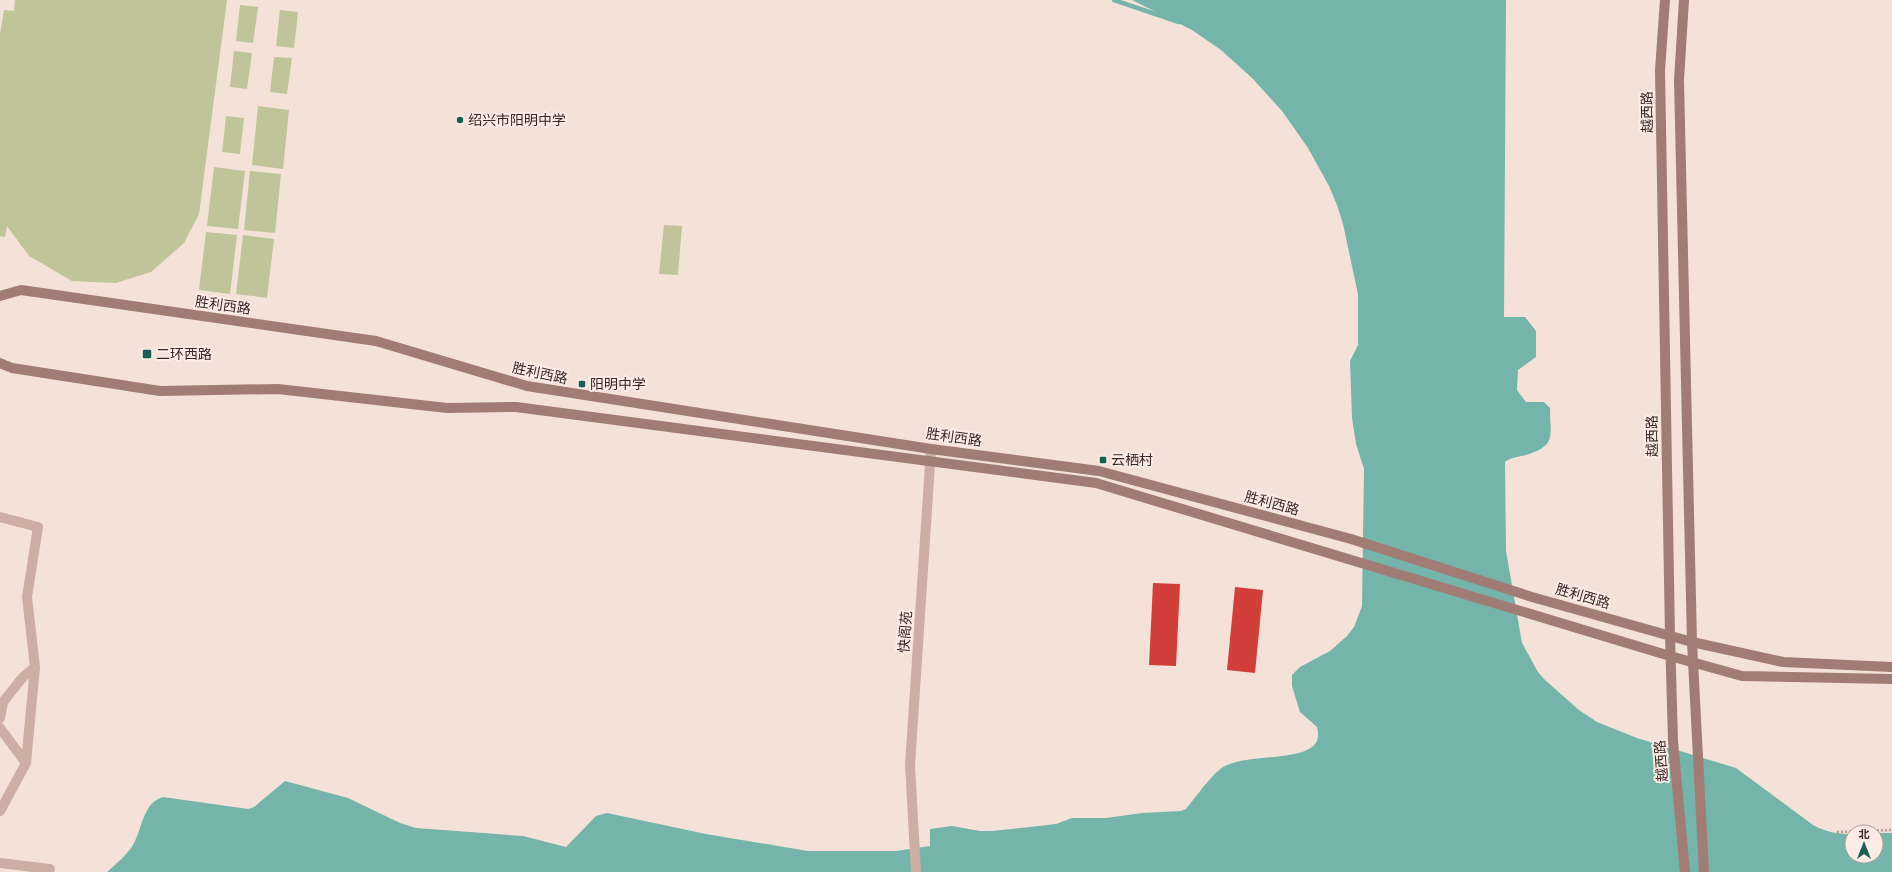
<svg xmlns="http://www.w3.org/2000/svg" width="1892" height="872" font-family="Ubuntu,'Noto Sans SC',sans-serif">
	<style>
		.green { fill: #bfc598 }
		.water { fill: #75b4aa }
		.lines { fill: none; stroke-linecap: round; stroke-linejoin: round }
		.stream { stroke: #75b4aa; stroke-width: 4.5 }
		.building { fill: #d23e39 }
		.path { stroke: #b9988e; stroke-width: 2.5; stroke-dasharray: 2 2; stroke-linecap: butt }
		.minor { stroke: #cdaea4; stroke-width: 10 }
		.secondary { stroke: #a17c75; stroke-width: 10 }
		.poi-dot { fill: #175e54; stroke: #fbede6; stroke-width: 1.5 }
		.labels { text-anchor: middle; dominant-baseline: central; stroke-width: 4; stroke-linejoin: round; paint-order: stroke }
		.street-label { font-size: 14px; fill: #382826; stroke: #fbede6 }
		.poi-label { font-size: 14px; fill: #382826; stroke: #fbede6; text-anchor: start }
	</style>
	<rect width="100%" height="100%" fill="#f4e2d9"/>
	<path class="green" d="M15 0H227L199 214 184 243 151 272 116 283 72 281 29 256 7 226 5 237 0 236V34L4 10 14 11Z
		M240 5 258 7 253 43 236 41Z
		M280 10 298 12 294 48 276 46Z
		M234 51 252 53 247 89 230 87Z
		M274 57 292 58 287 94 270 92Z
		M258 106 289 110 283 169 252 165Z
		M226 116 244 118 240 154 222 152Z
		M214 167 245 171 238 229 207 226Z
		M250 171 281 174 275 233 244 230Z
		M664 225 682 226 678 275 659 274Z
		M206 232 237 235 230 294 199 290Z
		M243 235 274 239 267 298 236 294Z"/>
	<path class="water" d="M1132 0H1506L1504 317H1525L1536 331V357L1518 370 1517 390 1526 402H1544L1550 408C1550 437 1557 445 1526 455 1518 457 1512 457 1505 462L1506 551 1522 643 1538 672 1545 680 1579 710 1597 722 1637 738 1736 768 1813 825C1826 832 1837 834 1852 834V856H1876V833H1892V872H107C116 864 127 855 133 845 142 830 143 802 163 797L248 809 254 807 285 781 348 798 400 823 416 828 523 836 566 847 596 816 607 813 706 834 808 851H896L930 846V829L952 826 980 831H992L1056 824 1072 818H1106L1142 813 1181 811 1186 809C1195 798 1214 771 1225 766 1248 755 1295 760 1312 747 1319 742 1319 734 1317 727L1300 712 1292 686V675L1300 667 1330 651 1347 636 1354 627 1362 606 1364 469 1356 444 1352 418 1350 361 1358 345V294L1343 224 1337 205 1329 186 1308 148 1282 111 1252 78 1221 50 1192 30Z"/>
	<g class="lines">
		<path class="stream" d="M1114 0 1179 22"/>
	</g>
	<path class="building" d="M1153 583 1180 584 1176 666 1149 665Z
		M1235 587 1263 590 1255 673 1227 670Z"/>
	<g class="lines">
		<path class="path" d="M1837 832 1892 830"/>
		<path class="minor" d="M0 517 38 527 27 597 35 667 23 677 3 702 0 718
			M0 728 26 763 0 811
			M26 763 35 667
			M0 863 50 869
			M916 872 910 765 931 449"/>
		<path class="secondary" d="M1665 0 1660 70 1670 636 1673 741 1685 872
			M1684 0 1679 80 1692 642 1704 872
			M0 296 21 290 376 341 527 386 931 449 1099 471 1351 539 1532 597 1692 642 1783 662 1892 667
			M0 363 12 368 160 391 278 389 447 408 516 407 1096 483 1670 656 1742 676 1892 679"/>
	</g>
	<g class="poi-dot">
		<circle cx="460" cy="120" r="4"/>
		<rect x="142" y="349" width="10" height="10" rx="2"/>
		<rect x="578" y="380" width="8" height="8" rx="2"/>
		<rect x="1099" y="456" width="8" height="8" rx="2"/>
	</g>
	<g class="labels">
		<g class="street-label">
			<text transform="translate(1647 112) rotate(-91)">越西路</text>
			<text transform="translate(223 305) rotate(8)">胜利西路</text>
			<text transform="translate(540 373) rotate(12)">胜利西路</text>
			<text transform="translate(1652 436) rotate(-91)">越西路</text>
			<text transform="translate(954 437) rotate(8)">胜利西路</text>
			<text transform="translate(1272 503) rotate(15)">胜利西路</text>
			<text transform="translate(1583 596) rotate(16)">胜利西路</text>
			<text transform="translate(905 632) rotate(-86)">快阁苑</text>
			<text transform="translate(1661 761) rotate(-94)">越西路</text>
		</g>
		<g class="poi-label">
			<text x="468" y="120">绍兴市阳明中学</text>
			<text x="156" y="354">二环西路</text>
			<text x="590" y="384">阳明中学</text>
			<text x="1111" y="460">云栖村</text>
		</g>
	</g>
	<g transform="translate(1864 844)"><circle r="19" fill="#fbede6" stroke="#ad9e99"/>
	<path d="M0-3L7 15L0 10L-7 15Z" fill="#175e54"/>
	<text y="-6" font-size="11" font-weight="bold" text-anchor="middle" fill="#382826">北</text>
	</g>
</svg>
